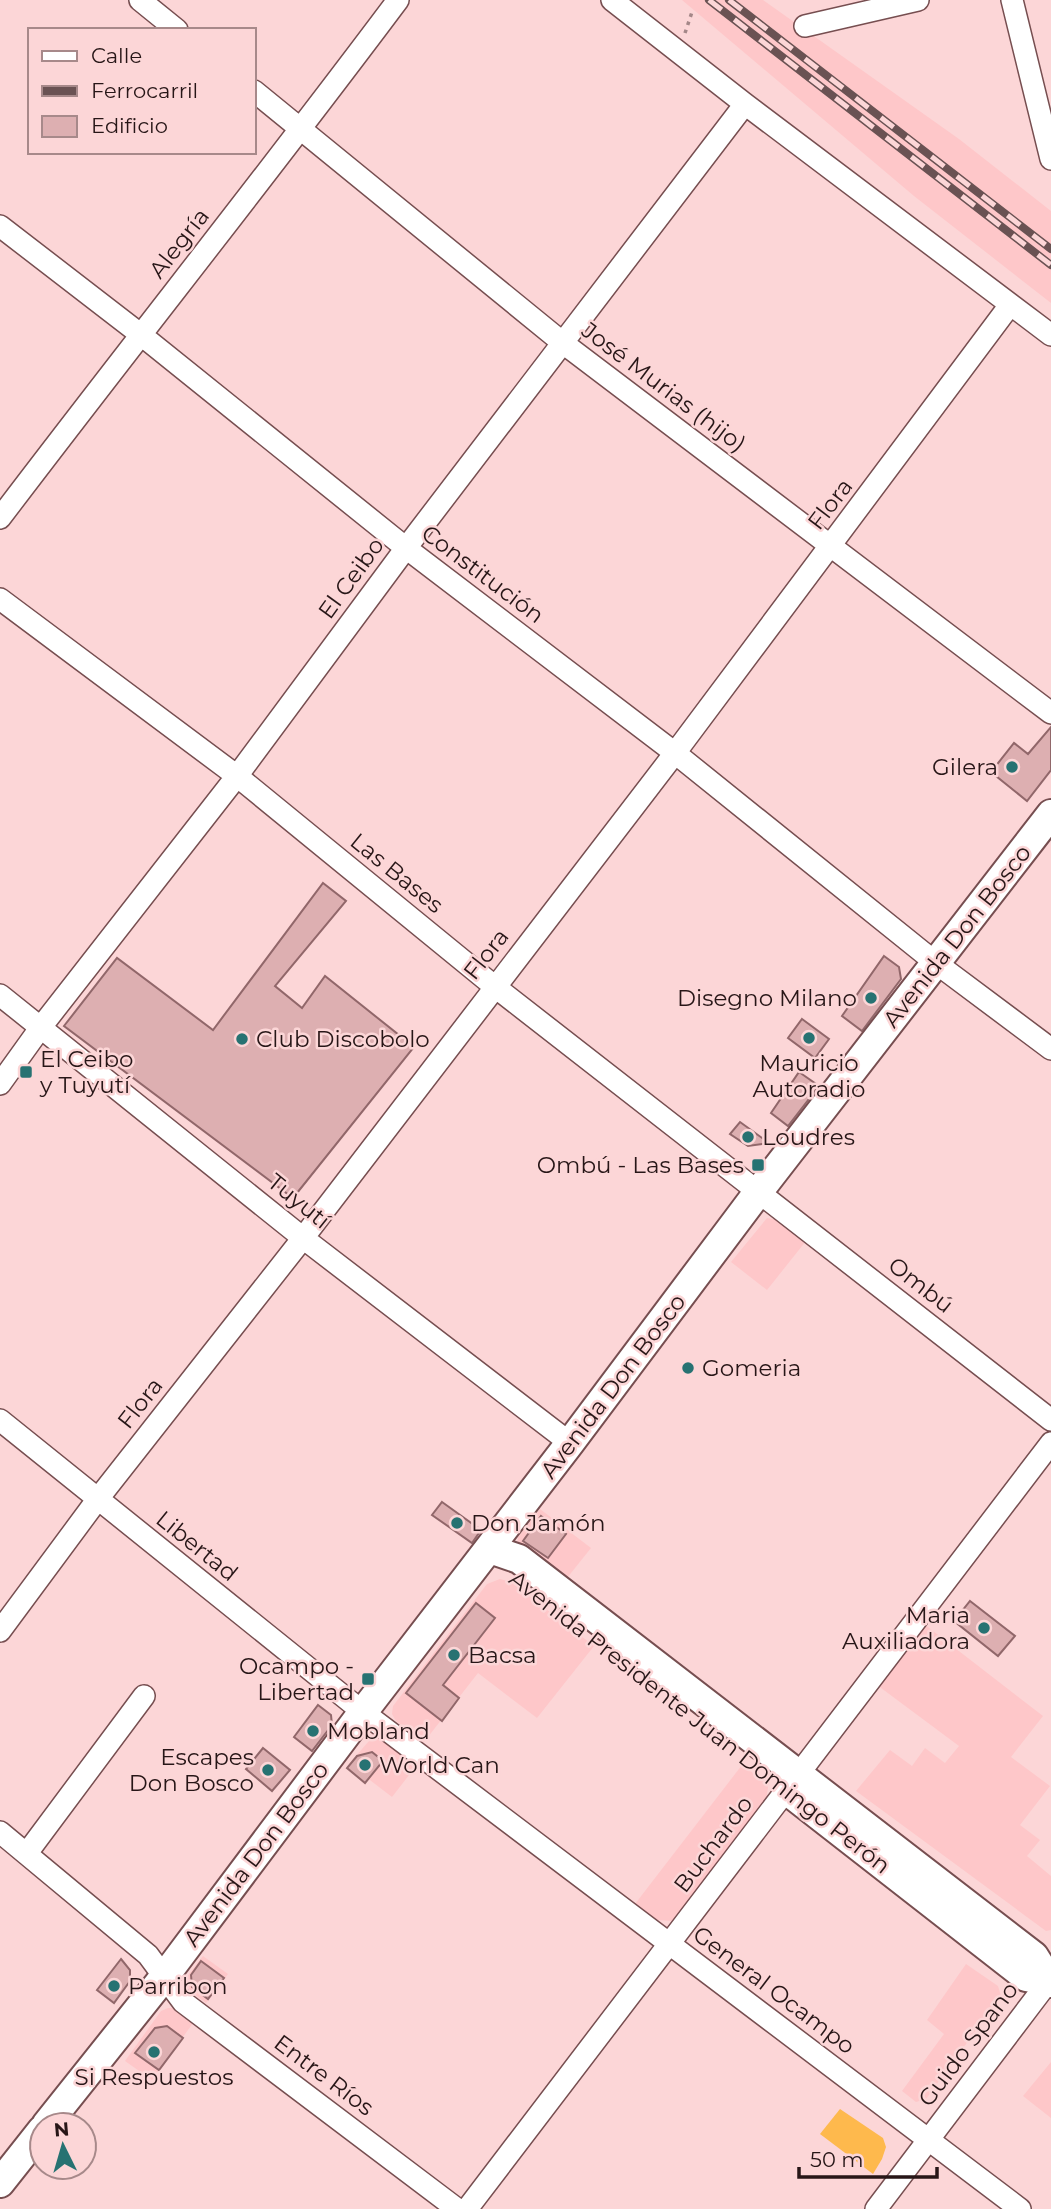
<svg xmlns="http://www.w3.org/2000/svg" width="1051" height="2209" font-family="Montserrat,sans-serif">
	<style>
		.built { fill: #fec7c9 }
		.green { fill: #feb94d }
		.building { fill: #ddafb1; stroke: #91676a; stroke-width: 2 }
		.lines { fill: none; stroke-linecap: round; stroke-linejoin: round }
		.minor-casing { stroke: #764e50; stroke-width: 24 }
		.major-casing { stroke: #764e50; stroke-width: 32 }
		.path { stroke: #a48788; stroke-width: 3.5; stroke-dasharray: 3.5 5; stroke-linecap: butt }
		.minor { stroke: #fff; stroke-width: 21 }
		.major { stroke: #fff; stroke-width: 28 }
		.rail-casing { stroke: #6a5253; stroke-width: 8 }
		.rail { stroke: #fcd6d7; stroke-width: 5; stroke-dasharray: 16; stroke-linecap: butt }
		.poi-dot { fill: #277272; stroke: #fcd6d7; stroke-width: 2.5 }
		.labels { text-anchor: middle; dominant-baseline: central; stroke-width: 5; stroke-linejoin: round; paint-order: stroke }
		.street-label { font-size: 23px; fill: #271617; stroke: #fcd6d7 }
		.poi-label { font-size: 23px; fill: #271617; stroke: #fcd6d7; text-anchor: start }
	</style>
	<rect width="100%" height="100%" fill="#fcd6d7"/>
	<path class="built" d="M682 0H763L959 139 1051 211V303L914 196Z
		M767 1218 779 1220 806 1241 767 1290 731 1262Z
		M540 1509 591 1548 563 1583 517 1548 518 1537Z
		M500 1579 511 1582 594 1646 537 1718 478 1673 424 1742 396 1721 392 1714 393 1706 487 1584Z
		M924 1624 1043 1716 1011 1757 1050 1786 1020 1825 1040 1840 1027 1856 1051 1876V1930L1046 1931 856 1791 890 1750 912 1766 925 1748 945 1763 959 1746 877 1685Z
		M375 1734 420 1761 392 1797 349 1764Z
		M742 1765 764 1781 768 1787 766 1802 674 1921 656 1920 635 1904Z
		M203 1956 228 1974 206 2003 190 1991 187 1985 186 1978Z
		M966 1964 998 1986 1001 1996 926 2099 916 2102 902 2091 944 2034 927 2020Z
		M168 2008H173L193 2023 152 2080 125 2061 161 2011Z
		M1051 2062V2118L1023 2096Z"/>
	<path class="green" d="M840 2109 883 2138 886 2147 882 2159 873 2174 820 2134Z"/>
	<path class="building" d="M1051 727V770L1027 801 991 772 1014 743 1028 754Z
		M323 883 346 901 275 986 302 1008 325 976 414 1047 293 1198 64 1026 117 958 213 1030Z
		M884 956 899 967 901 979 862 1031 842 1016Z
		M802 1019 829 1039 815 1058 788 1038Z
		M799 1072 819 1086 788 1126 771 1113Z
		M740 1122 769 1143 748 1146 730 1134Z
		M442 1502 481 1530 472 1543 432 1515Z
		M541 1516 566 1534 548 1558 523 1541Z
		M970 1601 1015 1636 998 1656 954 1621Z
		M476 1603 495 1618 443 1685 459 1698 442 1721 406 1693Z
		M318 1705 331 1715 332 1725 312 1751 294 1737Z
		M263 1748 290 1770 272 1791 246 1769Z
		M372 1752 383 1761 365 1783 347 1768 357 1756Z
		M121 1959 130 1970V1981L114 2003 97 1990Z
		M201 1961 224 1978 208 1999 192 1987 191 1975Z
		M167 2026 183 2038 159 2070 135 2053 155 2028Z"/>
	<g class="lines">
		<g class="minor-casing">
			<path id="minor" d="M140 0 177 30
				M612 0 745 104 1051 335
				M1012 0 1051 159
				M805 26 918 0
				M254 91 563 343 1051 713
				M0 226 140 334 406 548 675 753 936 963 1051 1049
				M0 518C132 344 268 174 398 0
				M0 599 237 776 494 986 1051 1420
				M0 995 303 1238 570 1443
				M0 1084 41 1027 237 776 406 548 745 104
				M0 1420 363 1712 1020 2209
				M0 1631 97 1500 303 1238 675 753 1010 305
				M0 1832 148 1955 183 2002 457 2209
				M27 1853 144 1696
				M467 2209 1051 1443
				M876 2209 1051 1978"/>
		</g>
		<g class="major-casing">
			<path id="major" d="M490 1549 519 1559 1034 1956 1051 1983
				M790 1793 1026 1977 1049 1981
				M46 2125 164 1977 363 1712 570 1443 759 1191 1051 814
				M0 2183 42 2130"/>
		</g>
		<path class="path" d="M685 33 693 9"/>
		<use href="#minor" class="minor"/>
		<use href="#major" class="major"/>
		<g class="rail-casing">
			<path id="rail" d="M709 0 1051 265
				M729 0 1051 249"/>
		</g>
		<use href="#rail" class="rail"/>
	</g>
	<g class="poi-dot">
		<circle cx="1012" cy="767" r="7"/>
		<circle cx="871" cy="998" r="7"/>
		<circle cx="809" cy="1038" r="7"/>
		<circle cx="242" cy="1039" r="7"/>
		<rect x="19" y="1065" width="14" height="14" rx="3.5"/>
		<circle cx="748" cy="1137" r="7"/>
		<rect x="751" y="1158" width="14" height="14" rx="3.5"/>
		<circle cx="688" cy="1368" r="7"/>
		<circle cx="457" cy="1523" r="7"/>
		<circle cx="984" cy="1628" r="7"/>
		<circle cx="454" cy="1655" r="7"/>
		<rect x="361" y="1672" width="14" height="14" rx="3.5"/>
		<circle cx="313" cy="1731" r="7"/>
		<circle cx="365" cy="1765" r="7"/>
		<circle cx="268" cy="1770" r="7"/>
		<circle cx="114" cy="1986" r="7"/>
		<circle cx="154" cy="2052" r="7"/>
	</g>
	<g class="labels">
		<g class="street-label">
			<text transform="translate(179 243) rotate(-52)">Alegría</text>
			<text transform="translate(664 387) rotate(37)">José Murias (hijo)</text>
			<text transform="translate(830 504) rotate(-53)">Flora</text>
			<text transform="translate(483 574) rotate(37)">Constitución</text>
			<text transform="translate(351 578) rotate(-54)">El Ceibo</text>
			<text transform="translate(397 873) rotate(39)">Las Bases</text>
			<text transform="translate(957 936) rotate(-52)">Avenida Don Bosco</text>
			<text transform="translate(486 954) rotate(-52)">Flora</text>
			<text transform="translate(299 1201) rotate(39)">Tuyutí</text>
			<text transform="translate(921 1285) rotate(38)">Ombú</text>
			<text transform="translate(613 1386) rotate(-53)">Avenida Don Bosco</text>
			<text transform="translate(140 1403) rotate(-52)">Flora</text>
			<text transform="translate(197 1546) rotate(39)">Libertad</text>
			<text transform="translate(700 1722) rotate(38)">Avenida Presidente Juan Domingo Perón</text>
			<text transform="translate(713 1844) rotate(-53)">Buchardo</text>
			<text transform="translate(256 1854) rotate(-53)">Avenida Don Bosco</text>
			<text transform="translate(774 1990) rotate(37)">General Ocampo</text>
			<text transform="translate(968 2044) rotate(-53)">Guido Spano</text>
			<text transform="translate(324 2075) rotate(37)">Entre Ríos</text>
		</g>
		<g class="poi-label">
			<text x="998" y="767" text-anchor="end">Gilera</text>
			<text x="857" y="998" text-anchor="end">Disegno Milano</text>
			<text x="256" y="1039">Club Discobolo</text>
			<text x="40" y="1059">El Ceibo<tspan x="40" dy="26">y Tuyutí</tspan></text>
			<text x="809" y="1063" text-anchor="middle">Mauricio<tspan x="809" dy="26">Autoradio</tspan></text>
			<text x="762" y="1137">Loudres</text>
			<text x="744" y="1165" text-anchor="end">Ombú - Las Bases</text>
			<text x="702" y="1368">Gomeria</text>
			<text x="471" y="1523">Don Jamón</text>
			<text x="970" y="1615" text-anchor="end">Maria<tspan x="970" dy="26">Auxiliadora</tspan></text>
			<text x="468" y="1655">Bacsa</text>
			<text x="354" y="1666" text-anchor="end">Ocampo -<tspan x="354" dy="26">Libertad</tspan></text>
			<text x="327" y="1731">Mobland</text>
			<text x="254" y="1757" text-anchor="end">Escapes<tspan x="254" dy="26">Don Bosco</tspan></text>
			<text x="379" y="1765">World Can</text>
			<text x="128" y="1986">Parribon</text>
			<text x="154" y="2077" text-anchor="middle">Si Respuestos</text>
		</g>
	</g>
	<rect x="28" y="28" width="228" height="126" fill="#fcd6d7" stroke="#a7898a" stroke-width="2"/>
	<rect x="42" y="51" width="35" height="10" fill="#ffffff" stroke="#a7898a" stroke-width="2"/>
	<text x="91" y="63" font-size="21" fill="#271617">Calle</text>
	<rect x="42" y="86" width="35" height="10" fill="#6a5253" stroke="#a7898a" stroke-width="2"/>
	<text x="91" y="98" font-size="21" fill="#271617">Ferrocarril</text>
	<rect x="42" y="116" width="35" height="21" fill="#ddafb1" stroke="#a7898a" stroke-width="2"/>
	<text x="91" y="133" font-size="21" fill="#271617">Edificio</text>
	<g transform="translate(63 2146) rotate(355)"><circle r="33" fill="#fcd6d7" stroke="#a7898a" stroke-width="2"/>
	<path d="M0-5L12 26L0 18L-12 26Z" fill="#277272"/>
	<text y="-10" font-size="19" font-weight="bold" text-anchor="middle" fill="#271617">N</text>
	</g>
	<path d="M799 2167v10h138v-10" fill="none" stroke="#271617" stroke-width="3.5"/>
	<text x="810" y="2167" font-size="21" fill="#271617" stroke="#fcd6d7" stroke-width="5" paint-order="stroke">50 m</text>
</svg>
